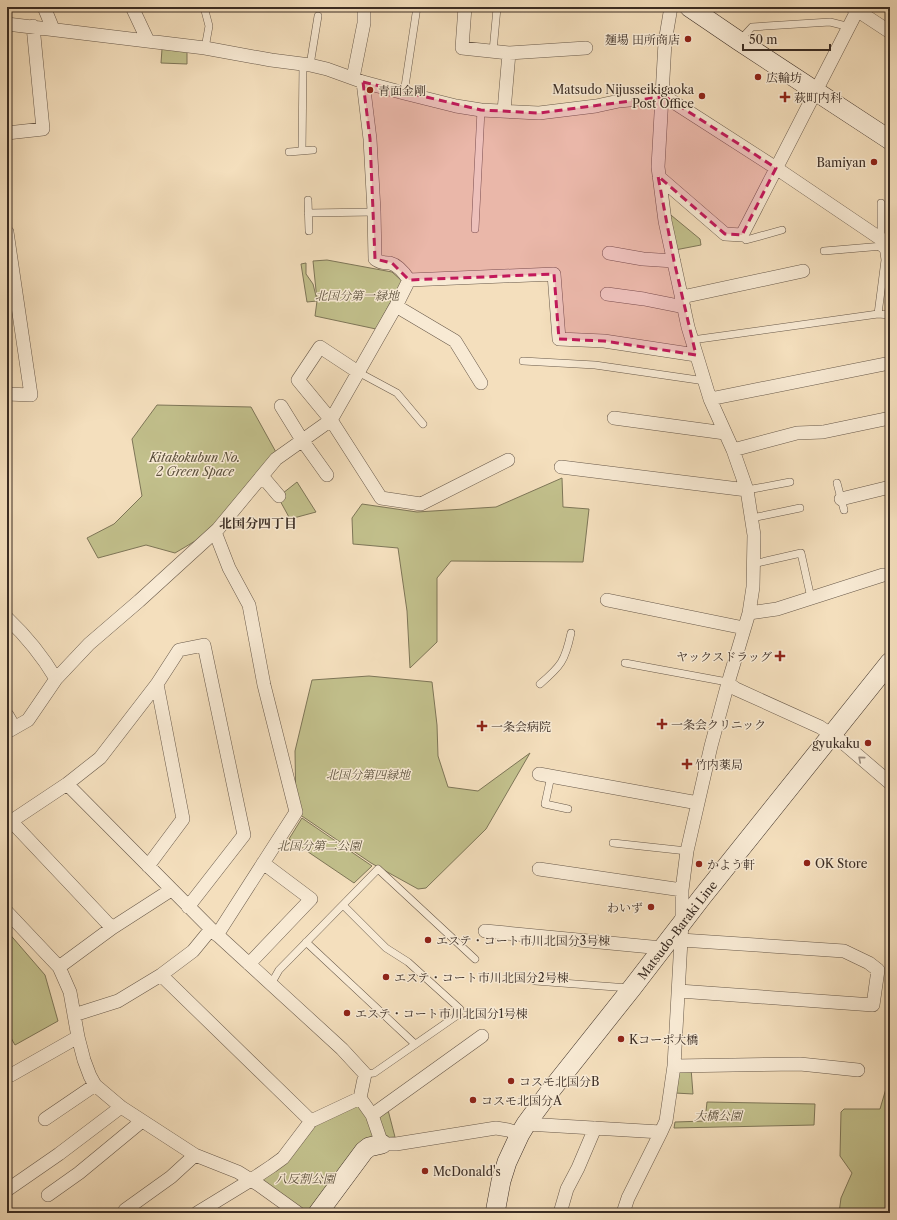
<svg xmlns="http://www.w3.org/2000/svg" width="897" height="1220" font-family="'Libre Caslon Text','Noto Serif JP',serif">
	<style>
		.green { fill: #c2c08c; stroke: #7e7658 }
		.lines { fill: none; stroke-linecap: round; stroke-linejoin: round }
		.lane-casing { stroke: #68594a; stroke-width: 8 }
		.street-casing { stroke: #68594a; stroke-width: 14 }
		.secondary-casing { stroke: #3a2c23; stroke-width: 20 }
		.lane { stroke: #f8ead4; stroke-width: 7 }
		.street { stroke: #f8ead4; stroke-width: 13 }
		.secondary { stroke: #f8ead4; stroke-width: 19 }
		.oneway { stroke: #998b7c }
		.marked { fill: #c2185b; fill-opacity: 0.2; stroke: #c2185b; stroke-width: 3; stroke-dasharray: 8 5; stroke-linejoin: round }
		.poi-dot { fill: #8f2418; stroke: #f8ead4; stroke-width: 1.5 }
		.labels { text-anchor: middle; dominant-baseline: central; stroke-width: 3; stroke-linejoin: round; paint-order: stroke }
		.poi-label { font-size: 12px; fill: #3a2c23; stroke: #f8ead4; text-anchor: start }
		.park-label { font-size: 12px; font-style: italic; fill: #5c513d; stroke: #f8ead4 }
		.street-label { font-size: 12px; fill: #3a2c23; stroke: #f8ead4 }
		.neighbourhood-label { font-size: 13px; font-weight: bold; fill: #3a2c23; stroke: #f8ead4 }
	</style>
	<rect width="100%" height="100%" fill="#f4dfbd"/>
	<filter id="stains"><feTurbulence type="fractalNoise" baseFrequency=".005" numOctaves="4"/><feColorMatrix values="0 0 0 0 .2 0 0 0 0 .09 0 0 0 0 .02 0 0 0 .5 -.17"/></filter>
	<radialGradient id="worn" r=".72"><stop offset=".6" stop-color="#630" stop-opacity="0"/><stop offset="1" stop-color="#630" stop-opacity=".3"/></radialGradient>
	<path class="green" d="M162 49 187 51V64L161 63Z
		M666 211 700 239 701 245 675 250Z
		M327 260 392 272 402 281 376 329 315 316 317 301 307 302 301 264 306 263V274L313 284 317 300 313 261Z
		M157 405 251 407 277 454 212 531 175 553 146 545 98 558 87 538 114 524 142 496 132 439Z
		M562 478 563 507 589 509 583 562 451 561 437 578V642L410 668 407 611 398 548 353 544 352 518 362 504 417 512 496 507Z
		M297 482 316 512 290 519 278 497Z
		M369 676 432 682 437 725 438 756 448 787 478 791 530 753 486 829 426 888 418 889 371 863 296 812 295 751 312 680Z
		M302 818 372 866 354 883 289 839Z
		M7 931 45 975 58 1021 15 1045 7 1031Z
		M691 1068 693 1094 675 1093V1078L683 1069Z
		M890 1075V1198L887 1213H839L841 1198 852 1173 840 1156 841 1112 844 1109H880Z
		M360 1098 382 1144 318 1213H297L251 1180 313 1120Z
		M707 1102 815 1104 814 1125 674 1128 675 1122 705 1121Z
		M388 1110 395 1137 381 1138 374 1117Z"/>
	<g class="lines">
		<g class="lane-casing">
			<path id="lane" d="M204 7 209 26 205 48
				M488 7 497 8 493 51
				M740 40 752 27 830 22 850 27
				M310 65 318 16
				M404 93 417 7
				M302 151 303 64
				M289 152 313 150
				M308 200 309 231
				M881 203V239
				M308 213 374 212
				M475 229 481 110
				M742 235 746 240 782 230
				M824 251 883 246 885 260 878 314
				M692 340 878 314 890 315
				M523 361 595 365 705 381
				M358 372 397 393 423 424
				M837 483 844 510
				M747 490 790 482
				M752 518 800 508
				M753 564 801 553 811 598
				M625 663 722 681 728 683
				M540 684C561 666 565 661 571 633
				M551 776 545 804 568 809
				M613 843 687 851
				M343 905 386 948 408 962 460 1009 459 1014 374 1073 365 1074
				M306 942 415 1044
				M535 981 629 988
				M271 984 279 970 378 869 475 959"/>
		</g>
		<g class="street-casing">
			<path id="street" d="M44 7 53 29
				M132 7 148 41
				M465 7 462 48 509 53 504 111
				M852 7 890 32
				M7 24 205 48 271 60 310 65 327 69 363 82 404 93 456 106 481 110 539 113 596 106 619 101 661 97
				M509 53 586 48
				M353 78 364 23V7
				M661 94 776 168 881 239 883 246
				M7 133 43 129 33 26
				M659 177 725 234 742 235 859 7
				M7 232 31 395 7 394
				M609 253 643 259 674 261
				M409 280 554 274 559 339 604 341 696 355
				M607 294 644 299 684 307
				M682 297 803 271
				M396 306 455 341 481 383
				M358 372 320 347 298 380 331 420 381 498 421 504 508 460
				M710 399 890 363
				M281 406 302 440 327 475
				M614 418 725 433
				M733 450 797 433 823 432 890 418
				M561 467 747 490
				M262 476 279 496
				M841 499 890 487
				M215 532 229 568 249 605 264 685 296 812 217 935
				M607 600 744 628
				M749 613 777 609 883 575H890
				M7 618C26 636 43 657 56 679
				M728 683 736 689 820 727 841 741 890 783
				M7 715 14 727
				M7 732 28 720 56 679 89 644 139 601 218 529 276 459 331 420 396 306 409 280C405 274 398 265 390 263 383 262 382 264 375 259L374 211 370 139 363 82
				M539 774 698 803
				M67 784 211 929 342 1049 365 1074 360 1098
				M11 821 112 928
				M7 824 67 784 100 758 157 684 179 650 204 645 244 835 188 907
				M148 866 183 819 157 684
				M539 869 682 890
				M7 912 59 967 70 992 78 1037 84 1060 90 1076 95 1085 121 1107 195 1155 238 1172 259 1185 298 1213
				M485 931 662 948
				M249 964 311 899 263 863
				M59 967 112 928 171 890
				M161 975 311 1121
				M679 991 873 1005 878 970 869 963 844 951 681 940
				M74 1015 118 1001 161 975 193 951 211 929
				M674 1066 800 1064 858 1070
				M11 1075 78 1037
				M372 1115 482 1036
				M45 1119 95 1085
				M526 1124 661 1132
				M7 1190 59 1154 121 1107
				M48 1195 79 1173 142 1121
				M125 1210 171 1177 195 1155
				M197 1213 251 1180 272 1166 283 1158 311 1121 360 1098 372 1115 382 1144H396L496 1128 508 1130 520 1134
				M560 1213 567 1189 578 1168 595 1128
				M623 1213 628 1198 661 1132 666 1121 674 1066 682 922V890L687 851 711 746 728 683 749 613 753 587 754 535 747 490 733 450 710 399 688 327 665 221 658 167 665 42 671 7"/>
		</g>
		<g class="secondary-casing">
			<g id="secondary">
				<path d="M689 7 739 41 890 140"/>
				<path d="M318 1213 364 1151 369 1147 382 1144"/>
				<path id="s1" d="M495 1213 501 1181 507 1162 520 1134 526 1124 551 1090 632 988 702 897 890 662"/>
			</g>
		</g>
		<use href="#lane" class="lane"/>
		<use href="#street" class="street"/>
		<use href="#secondary" class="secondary"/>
	</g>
	<defs><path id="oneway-chevron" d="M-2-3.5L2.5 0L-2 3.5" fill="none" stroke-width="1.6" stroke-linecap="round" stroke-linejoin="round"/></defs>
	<use class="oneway" href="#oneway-chevron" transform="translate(861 759) rotate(-140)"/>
	<path class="marked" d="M363 82 481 110 539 113 661 97V94L776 168 742 235 725 234 658 176 674 261 696 355 604 341 559 339 554 274 409 280 392 263 375 259 370 139Z"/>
	<g class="poi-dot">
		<circle cx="688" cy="39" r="4"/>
		<circle cx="758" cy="77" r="4"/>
		<circle cx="370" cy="90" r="4"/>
		<circle cx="702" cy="96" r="4"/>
		<path d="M783 91h4v4h4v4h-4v4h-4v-4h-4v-4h4z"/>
		<circle cx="874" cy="162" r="4"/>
		<path d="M778 650h4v4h4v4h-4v4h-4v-4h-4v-4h4z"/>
		<path d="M660 718h4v4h4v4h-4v4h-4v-4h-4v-4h4z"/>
		<path d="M480 720h4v4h4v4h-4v4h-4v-4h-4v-4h4z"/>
		<circle cx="868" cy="743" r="4"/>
		<path d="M685 758h4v4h4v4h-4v4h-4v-4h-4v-4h4z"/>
		<circle cx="807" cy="863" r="4"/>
		<circle cx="699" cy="864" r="4"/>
		<circle cx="651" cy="907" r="4"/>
		<circle cx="428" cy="940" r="4"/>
		<circle cx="386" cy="977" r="4"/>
		<circle cx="347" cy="1013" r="4"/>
		<circle cx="621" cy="1039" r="4"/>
		<circle cx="511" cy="1081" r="4"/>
		<circle cx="473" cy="1100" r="4"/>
		<circle cx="425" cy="1171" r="4"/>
	</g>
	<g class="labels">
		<g class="poi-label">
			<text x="680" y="39" text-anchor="end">麺場 田所商店</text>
			<text x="766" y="77">広輪坊</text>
			<text x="694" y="89" text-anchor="end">Matsudo Nijusseikigaoka<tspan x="694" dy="14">Post Office</tspan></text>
			<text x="378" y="90">青面金剛</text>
			<text x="794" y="97">萩町内科</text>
			<text x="866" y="162" text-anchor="end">Bamiyan</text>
			<text x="772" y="656" text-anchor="end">ヤックスドラッグ</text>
			<text x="671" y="724">一条会クリニック</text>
			<text x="491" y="726">一条会病院</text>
			<text x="860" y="743" text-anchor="end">gyukaku</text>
			<text x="695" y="764">竹内薬局</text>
			<text x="815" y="863">OK Store</text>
			<text x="707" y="864">かよう軒</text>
			<text x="643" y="907" text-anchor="end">わいず</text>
			<text x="436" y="940">エステ・コート市川北国分3号棟</text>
			<text x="394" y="977">エステ・コート市川北国分2号棟</text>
			<text x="355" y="1013">エステ・コート市川北国分1号棟</text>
			<text x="629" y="1039">Kコーポ大橋</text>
			<text x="519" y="1081">コスモ北国分B</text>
			<text x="481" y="1100">コスモ北国分A</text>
			<text x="433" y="1171">McDonald's</text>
		</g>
		<g class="park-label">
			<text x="357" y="295">北国分第一緑地</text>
			<text x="195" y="457">Kitakokubun No.<tspan x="195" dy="14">2 Green Space</tspan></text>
			<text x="368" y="774">北国分第四緑地</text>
			<text x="319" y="845">北国分第二公園</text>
			<text x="718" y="1115">大橋公園</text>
			<text x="305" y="1178">八反割公園</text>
		</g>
		<g class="street-label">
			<text stroke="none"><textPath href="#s1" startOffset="341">Matsudo-Baraki Line</textPath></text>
		</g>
		<g class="neighbourhood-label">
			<text x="258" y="523">北国分四丁目</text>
		</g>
	</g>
	<rect width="897" height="1220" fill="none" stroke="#f4dfbd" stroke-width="24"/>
	<rect x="8" y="8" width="881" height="1204" fill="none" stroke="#3a2c23" stroke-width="2"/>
	<rect x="12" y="12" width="873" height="1196" fill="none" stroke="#3a2c23"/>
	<path d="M743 44v6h87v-6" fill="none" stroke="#3a2c23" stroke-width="2"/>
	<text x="749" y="44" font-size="12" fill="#3a2c23" stroke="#f8ead4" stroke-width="3" paint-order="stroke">50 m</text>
	<rect width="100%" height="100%" filter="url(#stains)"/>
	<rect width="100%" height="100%" fill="url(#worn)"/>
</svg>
